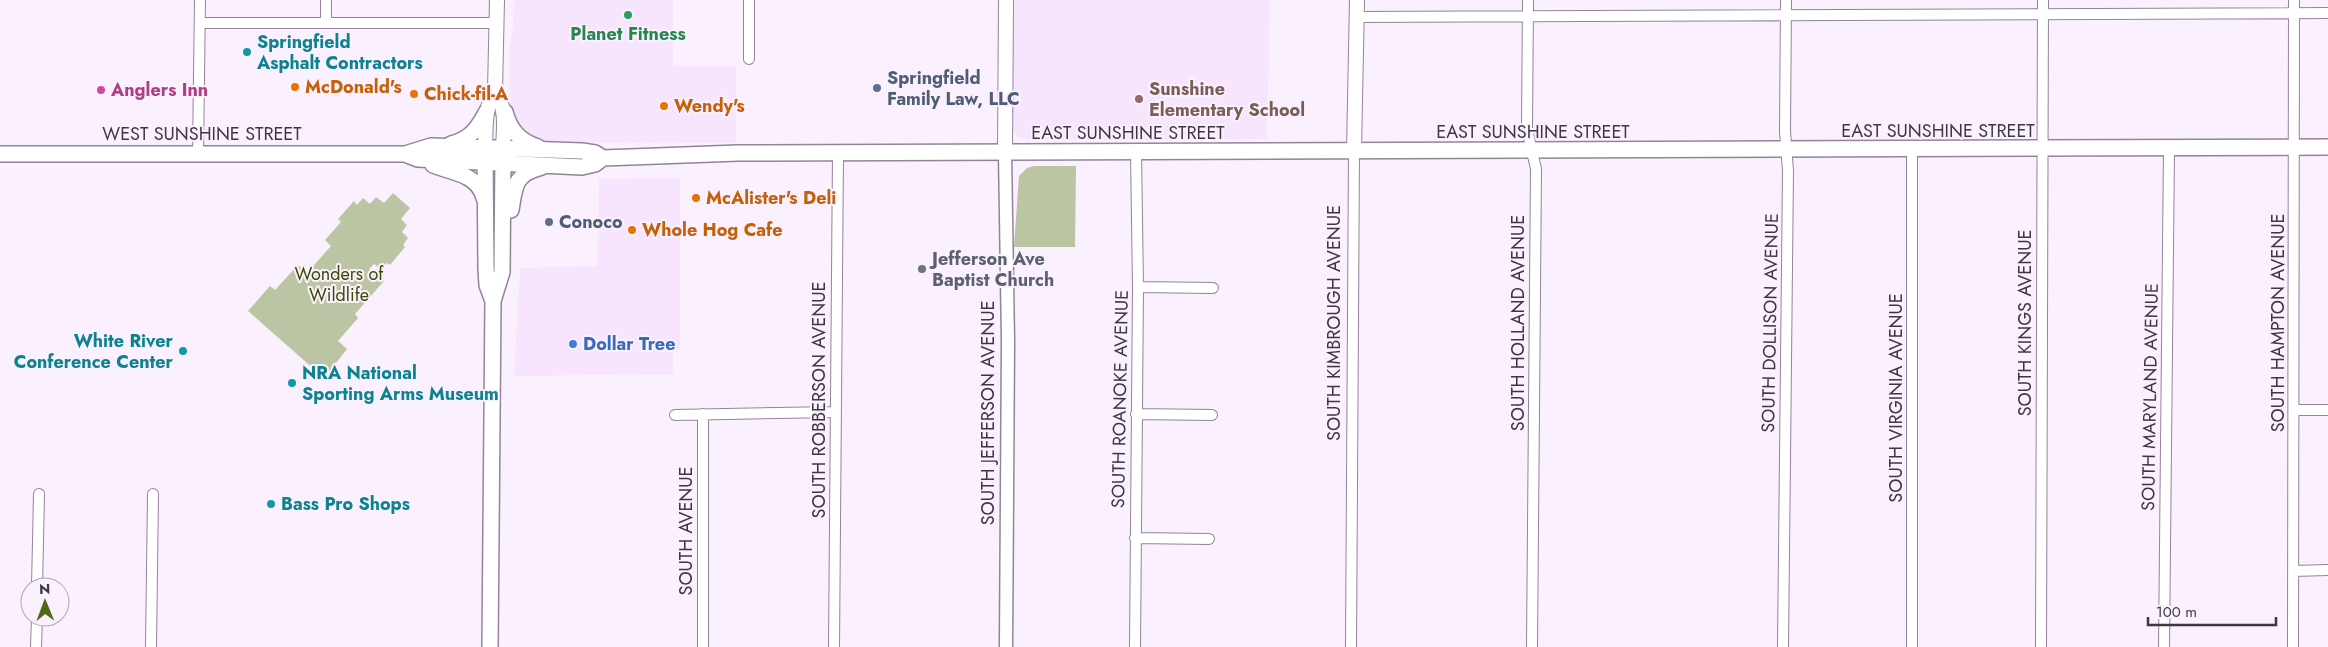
<svg xmlns="http://www.w3.org/2000/svg" width="2328" height="647" font-family="Jost,sans-serif">
	<style>
		.built { fill: #f7e5fd }
		.green { fill: #bbc5a3 }
		.lines { fill: none; stroke-linecap: round; stroke-linejoin: round }
		.minor-casing { stroke: #948499; stroke-width: 12 }
		.tertiary-casing { stroke: #948499; stroke-width: 15 }
		.secondary-casing { stroke: #948499; stroke-width: 16 }
		.primary-casing { stroke: #948499; stroke-width: 18 }
		.minor { stroke: #fff; stroke-width: 10 }
		.tertiary { stroke: #fff; stroke-width: 12 }
		.secondary { stroke: #fff; stroke-width: 14 }
		.primary { stroke: #fff; stroke-width: 15 }
		.leisure-dot { fill: #2e9e5b; stroke: #faf0fe; stroke-width: 2 }
		.culture-dot { fill: #0f9aa8; stroke: #faf0fe; stroke-width: 2 }
		.food-dot { fill: #e8710a; stroke: #faf0fe; stroke-width: 2 }
		.service-dot { fill: #5c6f8a; stroke: #faf0fe; stroke-width: 2 }
		.hotel-dot { fill: #d1479c; stroke: #faf0fe; stroke-width: 2 }
		.education-dot { fill: #8d6e63; stroke: #faf0fe; stroke-width: 2 }
		.worship-dot { fill: #6b7280; stroke: #faf0fe; stroke-width: 2 }
		.shop-dot { fill: #3f7fe0; stroke: #faf0fe; stroke-width: 2 }
		.labels { text-anchor: middle; dominant-baseline: central; stroke-width: 4; stroke-linejoin: round; paint-order: stroke }
		.leisure-label { font-size: 18px; font-weight: bold; fill: #27864d; stroke: #faf0fe }
		.culture-label { font-size: 18px; font-weight: bold; fill: #0d838f; stroke: #faf0fe; text-anchor: start }
		.service-label { font-size: 18px; font-weight: bold; fill: #4e5e75; stroke: #faf0fe; text-anchor: start }
		.food-label { font-size: 18px; font-weight: bold; fill: #c56008; stroke: #faf0fe; text-anchor: start }
		.education-label { font-size: 18px; font-weight: bold; fill: #785e54; stroke: #faf0fe; text-anchor: start }
		.hotel-label { font-size: 18px; font-weight: bold; fill: #b23c85; stroke: #faf0fe; text-anchor: start }
		.street-label { font-size: 18px; fill: #3e3741; stroke: #faf0fe }
		.worship-label { font-size: 18px; font-weight: bold; fill: #5b616d; stroke: #faf0fe; text-anchor: start }
		.park-label { font-size: 18px; fill: #3c4905; stroke: #faf0fe }
		.shop-label { font-size: 18px; font-weight: bold; fill: #366cbe; stroke: #faf0fe; text-anchor: start }
	</style>
	<rect width="100%" height="100%" fill="#faf0fe"/>
	<path class="built" d="M514 0H673V66H736V143L548 142 527 138 510 118 509 52 513 28Z
		M1010 0H1270L1267 139 1031 140 1018 137 1011 128Z
		M680 178V350H673V374L514 376 520 268 598 266 599 179Z"/>
	<path class="green" d="M1034 166H1076L1075 247H1014L1019 176 1027 168Z
		M393 193 410 208 401 219 407 225 402 232 408 238 403 245 405 247 390 265 387 263 381 269 374 264 369 269 384 281 355 314 358 318 338 341 347 349 324 378 248 311 270 286 275 290 298 265 307 273 331 246 325 240 341 222 338 219 354 201 357 205 363 198 370 204 376 197 384 203Z"/>
	<g class="lines">
		<g class="minor-casing">
			<path id="minor" d="M1528 0 1527 129 1536 169 1532 647
				M1357 17 2328 13
				M326 22V0
				M200 23H496
				M749 59V0
				M198 153 200 0
				M1138 287 1213 288
				M2294 410H2328
				M1136 414 1212 415
				M675 415 835 412
				M1135 538 1209 539
				M2293 571 2328 570
				M37 587 39 494
				M36 647 37 617
				M151 647 153 494
				M703 647V414
				M834 647 838 153
				M1135 647 1138 287 1136 152
				M1351 647 1354 151
				M1783 647 1788 171 1785 132 1786 0
				M1912 647V150
				M2041 647 2043 0
				M2164 647 2169 148
				M2293 647 2294 0"/>
		</g>
		<g class="tertiary-casing">
			<path id="tertiary" d="M1005 152 1008 342 1006 647"/>
		</g>
		<g class="secondary-casing">
			<path id="secondary" d="M495 91C507 109 504 127 503 148
				M485 148C486 127 484 108 495 91L497 0
				M1354 151 1357 0
				M1005 152 1006 0"/>
		</g>
		<g class="primary-casing">
			<path id="primary" d="M505 112C510 130 519 141 538 147
				M451 144C471 139 478 128 487 111
				M485 152 486 268 487 285 493 301 490 647
				M0 154H405L418 159 582 167 595 164 603 158
				M405 154 431 146 582 151 595 153 603 158 738 153 2328 147
				M433 165C453 173 478 174 484 198
				M511 210C515 186 514 174 542 167
				M493 301 502 272 503 154"/>
		</g>
		<use href="#minor" class="minor"/>
		<use href="#tertiary" class="tertiary"/>
		<use href="#secondary" class="secondary"/>
		<use href="#primary" class="primary"/>
	</g>
	<circle class="leisure-dot" cx="628" cy="15" r="5"/>
	<g class="culture-dot">
		<circle cx="247" cy="52" r="5"/>
		<circle cx="183" cy="351" r="5"/>
		<circle cx="292" cy="383" r="5"/>
		<circle cx="271" cy="504" r="5"/>
	</g>
	<g class="food-dot">
		<circle cx="295" cy="87" r="5"/>
		<circle cx="414" cy="94" r="5"/>
		<circle cx="664" cy="106" r="5"/>
		<circle cx="696" cy="198" r="5"/>
		<circle cx="632" cy="230" r="5"/>
	</g>
	<g class="service-dot">
		<circle cx="877" cy="88" r="5"/>
		<circle cx="549" cy="222" r="5"/>
	</g>
	<circle class="hotel-dot" cx="101" cy="90" r="5"/>
	<circle class="education-dot" cx="1139" cy="99" r="5"/>
	<circle class="worship-dot" cx="922" cy="269" r="5"/>
	<circle class="shop-dot" cx="573" cy="344" r="5"/>
	<g class="labels">
		<g class="leisure-label">
			<text x="628" y="34">Planet Fitness</text>
		</g>
		<g class="culture-label">
			<text x="257" y="42">Springfield<tspan x="257" dy="21">Asphalt Contractors</tspan></text>
			<text x="173" y="341" text-anchor="end">White River<tspan x="173" dy="21">Conference Center</tspan></text>
			<text x="302" y="373">NRA National<tspan x="302" dy="21">Sporting Arms Museum</tspan></text>
			<text x="281" y="504">Bass Pro Shops</text>
		</g>
		<g class="service-label">
			<text x="887" y="78">Springfield<tspan x="887" dy="21">Family Law, LLC</tspan></text>
			<text x="559" y="222">Conoco</text>
		</g>
		<g class="food-label">
			<text x="305" y="87">McDonald's</text>
			<text x="424" y="94">Chick-fil-A</text>
			<text x="674" y="106">Wendy's</text>
			<text x="706" y="198">McAlister's Deli</text>
			<text x="642" y="230">Whole Hog Cafe</text>
		</g>
		<g class="education-label">
			<text x="1149" y="89">Sunshine<tspan x="1149" dy="21">Elementary School</tspan></text>
		</g>
		<g class="hotel-label">
			<text x="111" y="90">Anglers Inn</text>
		</g>
		<g class="street-label">
			<text x="1938" y="131">EAST SUNSHINE STREET</text>
			<text x="1533" y="132">EAST SUNSHINE STREET</text>
			<text x="1128" y="133">EAST SUNSHINE STREET</text>
			<text x="202" y="134">WEST SUNSHINE STREET</text>
			<text transform="translate(1334 323) rotate(-90)">SOUTH KIMBROUGH AVENUE</text>
			<text transform="translate(1518 323) rotate(-90)">SOUTH HOLLAND AVENUE</text>
			<text transform="translate(1770 323) rotate(-89)">SOUTH DOLLISON AVENUE</text>
			<text transform="translate(2025 323) rotate(-90)">SOUTH KINGS AVENUE</text>
			<text transform="translate(2278 323) rotate(-90)">SOUTH HAMPTON AVENUE</text>
			<text transform="translate(2150 397) rotate(-89)">SOUTH MARYLAND AVENUE</text>
			<text transform="translate(1896 398) rotate(-90)">SOUTH VIRGINIA AVENUE</text>
			<text transform="translate(1120 399) rotate(-89)">SOUTH ROANOKE AVENUE</text>
			<text transform="translate(819 400) rotate(-90)">SOUTH ROBBERSON AVENUE</text>
			<text transform="translate(988 413) rotate(-90)">SOUTH JEFFERSON AVENUE</text>
			<text transform="translate(686 531) rotate(-90)">SOUTH AVENUE</text>
		</g>
		<g class="worship-label">
			<text x="932" y="259">Jefferson Ave<tspan x="932" dy="21">Baptist Church</tspan></text>
		</g>
		<g class="park-label">
			<text x="339" y="274">Wonders of<tspan x="339" dy="21">Wildlife</tspan></text>
		</g>
		<g class="shop-label">
			<text x="583" y="344">Dollar Tree</text>
		</g>
	</g>
	<g transform="translate(45 602) rotate(359)"><circle r="24" fill="#faf0fe" stroke="#afa6b2"/>
	<path d="M0-4L9 19L0 12L-9 19Z" fill="#526816"/>
	<text y="-8" font-size="14" font-weight="bold" text-anchor="middle" fill="#3e3741">N</text>
	</g>
	<path d="M2148 617v8h128v-8" fill="none" stroke="#3e3741" stroke-width="2.5"/>
	<text x="2156" y="617" font-size="15" fill="#3e3741" stroke="#faf0fe" stroke-width="4" paint-order="stroke">100 m</text>
</svg>
